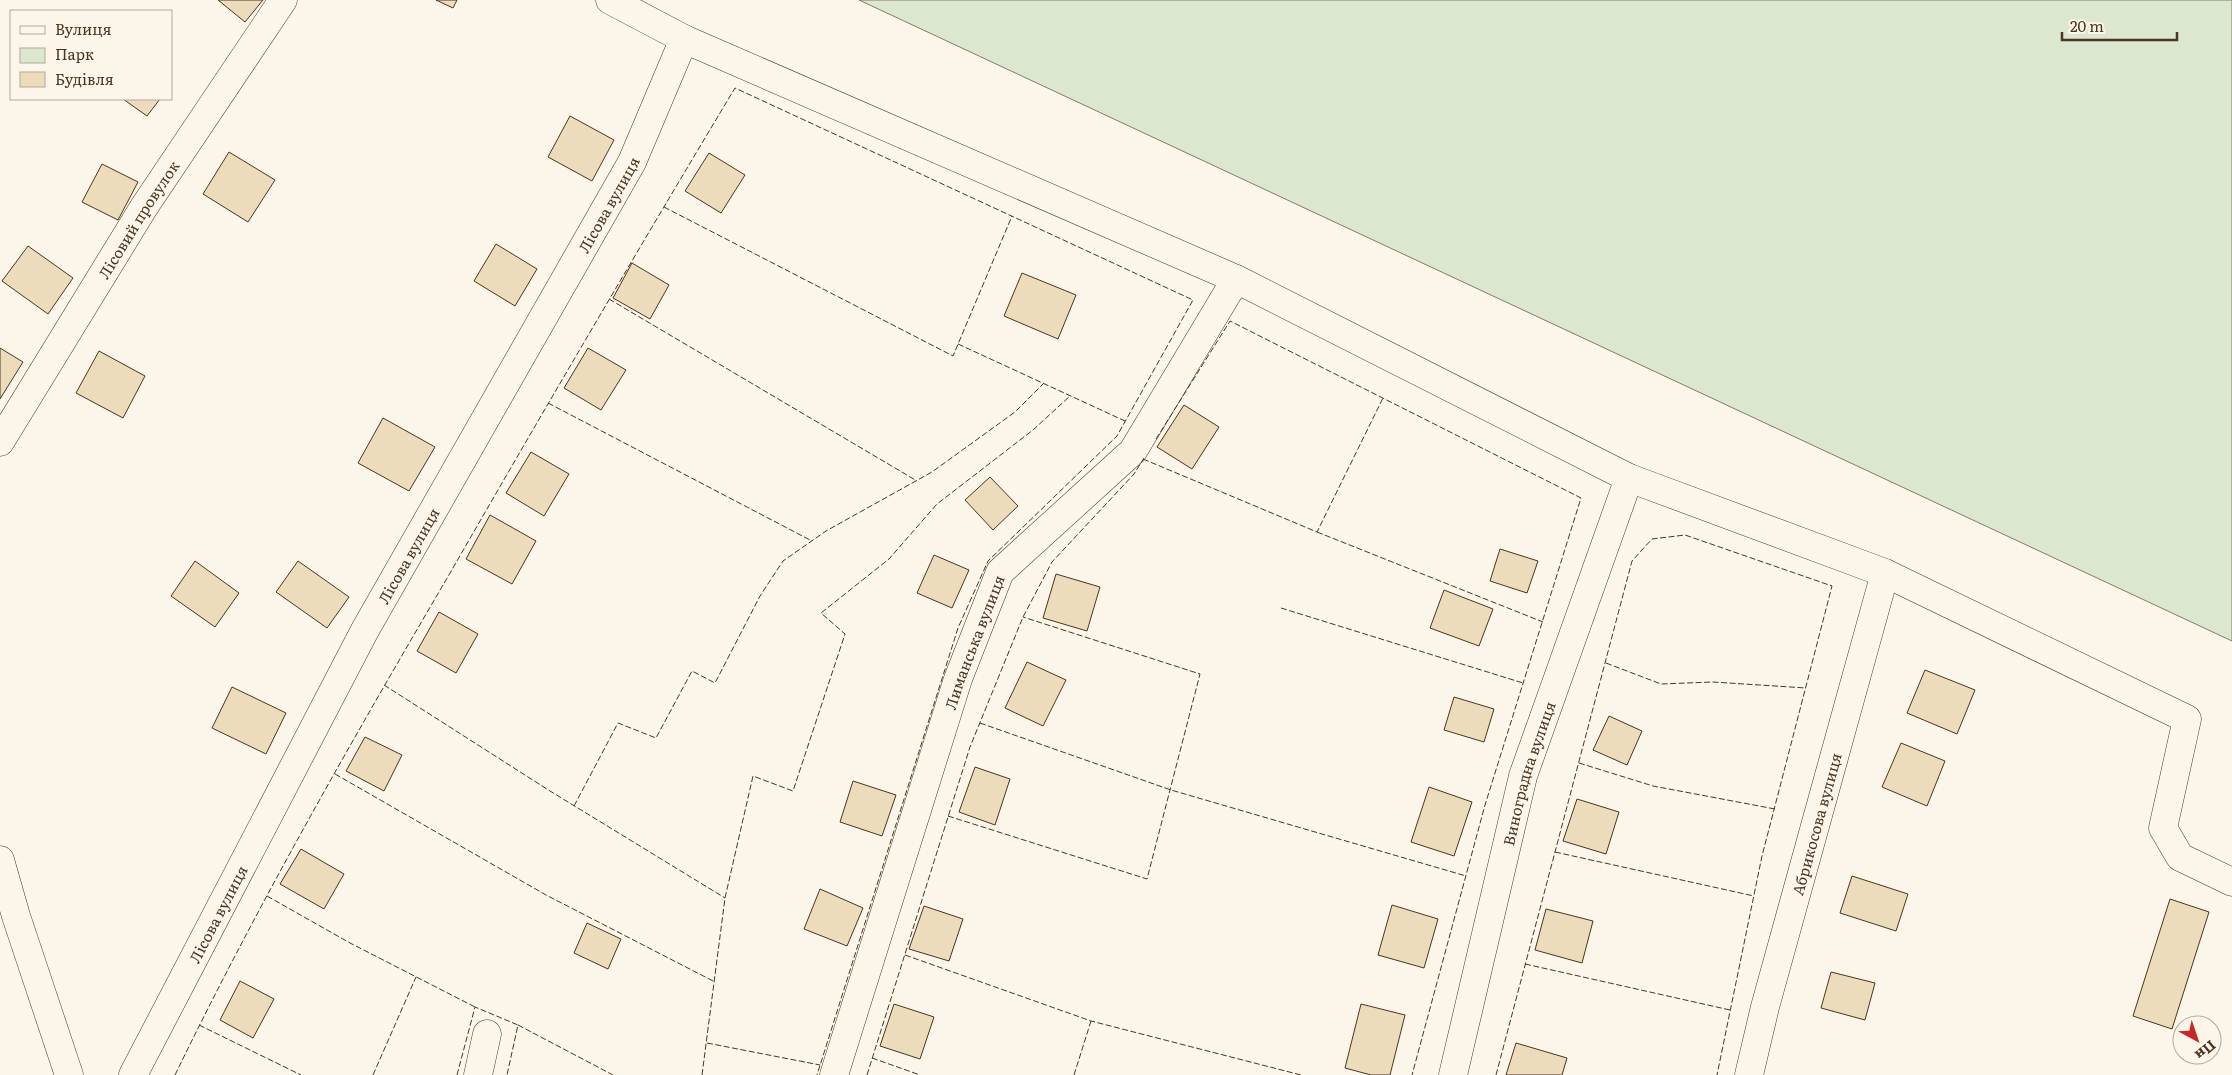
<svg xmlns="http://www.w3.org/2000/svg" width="2232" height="1075" font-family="Literata,serif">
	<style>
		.green { fill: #dce7d0; stroke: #887966 }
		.building { fill: #ecdcbc; stroke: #4a3520 }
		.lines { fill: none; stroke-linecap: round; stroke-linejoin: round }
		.minor-casing { stroke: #4a3520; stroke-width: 29 }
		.minor { stroke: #fbf6e9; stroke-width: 28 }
		.fence { stroke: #4a3520; stroke-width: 1; stroke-dasharray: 6 2.5; stroke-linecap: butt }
		.labels { text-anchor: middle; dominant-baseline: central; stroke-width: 4; stroke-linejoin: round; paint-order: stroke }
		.street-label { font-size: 15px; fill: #4a3520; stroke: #fbf6e9 }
	</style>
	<rect width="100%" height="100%" fill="#fbf6e9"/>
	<path class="green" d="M859 0H2232V641Z"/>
	<path class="building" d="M218 0H263L245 22Z
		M436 0H457L453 8Z
		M123 99H160L147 116Z
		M570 116 614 140 592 181 548 157Z
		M229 152 275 180 248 222 203 194Z
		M709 153 745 175 721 213 685 191Z
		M102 164 138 182 118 220 82 202Z
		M496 244 537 269 515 306 474 281Z
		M28 246 73 278 48 314 2 281Z
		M632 263 669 285 650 319 613 298Z
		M1022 273 1076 295 1058 339 1004 316Z
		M0 348 23 362 0 399Z
		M588 348 626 370 601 410 564 388Z
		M99 351 145 376 123 418 76 393Z
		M1184 405 1219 427 1192 469 1157 447Z
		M383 418 435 447 409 491 358 463Z
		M531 452 569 474 544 516 506 493Z
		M990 477 1018 506 993 530 965 500Z
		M490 515 536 541 512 584 466 559Z
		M1500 549 1538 561 1527 593 1490 581Z
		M934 555 969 570 952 608 917 593Z
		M195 561 239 593 215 627 171 596Z
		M298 561 349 597 327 628 276 592Z
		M1056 574 1100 587 1087 631 1043 618Z
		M1444 590 1493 609 1479 646 1430 628Z
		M439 612 478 634 456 673 417 651Z
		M1027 662 1066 680 1043 726 1005 708Z
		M1925 670 1975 690 1957 734 1907 713Z
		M232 687 286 713 266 754 212 728Z
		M1454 697 1494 709 1484 742 1444 730Z
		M1609 716 1642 731 1627 765 1593 750Z
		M365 737 402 755 384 791 346 771Z
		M1901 743 1945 761 1927 806 1882 787Z
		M975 767 1010 779 995 825 959 812Z
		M853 781 896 795 882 836 840 822Z
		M1429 787 1472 802 1454 856 1411 842Z
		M1577 799 1619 812 1606 854 1563 841Z
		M301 849 344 874 324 909 280 884Z
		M1852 876 1908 894 1896 931 1840 913Z
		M820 889 863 908 847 946 804 929Z
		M2170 899 2209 912 2172 1029 2133 1016Z
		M1392 905 1438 919 1424 968 1378 955Z
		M924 906 963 919 949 961 909 949Z
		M1546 909 1593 921 1582 963 1535 950Z
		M587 923 621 939 608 969 574 953Z
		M1831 972 1875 983 1865 1020 1821 1008Z
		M240 981 274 999 253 1038 220 1020Z
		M894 1004 934 1017 920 1059 880 1046Z
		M1361 1004 1405 1015 1390 1075H1371L1345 1068Z
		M1516 1043 1567 1058 1562 1075H1506Z"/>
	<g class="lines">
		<g class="minor-casing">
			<g id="minor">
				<path d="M610 0 684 39 1236 279 1629 478 1885 573 2187 719 2163 828 2180 857 2232 882"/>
				<path id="s1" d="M0 442 144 207 283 0"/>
				<path d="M0 860 16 916 69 1075"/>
				<path id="s2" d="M133 1075 365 630 632 162 684 39"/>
				<path d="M478 1075 487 1034"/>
				<path id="s3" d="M834 1075 958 679 1000 572 1133 451 1236 279"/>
				<path id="s4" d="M1453 1075 1523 776 1629 478"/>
				<path id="s5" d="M1749 1075 1765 1007 1885 573"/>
			</g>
		</g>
		<use href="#minor" class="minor"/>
		<path class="fence" d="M664 207 953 356 1012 216
			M609 299 917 481
			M958 344 1125 421
			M548 403 812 541
			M1156 439 1230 321 1581 498 1485 805 1412 1075
			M1143 459 1317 532 1383 398
			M1317 532 1543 622
			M1281 608 1523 683
			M1606 663 1661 684 1713 682 1806 688
			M384 685 550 791 725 898
			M980 723 1171 790 1466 876
			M1579 763 1653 786 1775 809
			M335 774 546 895 715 982
			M574 806 618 723 656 738 692 671 715 683 760 596 783 561 826 531 932 472 1015 412 1044 383
			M948 816 1147 879 1200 674 1023 617
			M1555 852 1754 896
			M267 896 350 943 475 1007
			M905 955 1091 1021 1301 1075
			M1525 964 1730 1010
			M199 1025 301 1075
			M518 1025 613 1075
			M707 1043 820 1065
			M872 1058 920 1075
			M175 1075C257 906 351 742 446 580 541 415 637 251 735 88L1193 300 1117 436 988 561 958 628 817 1075
			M373 1075 416 977
			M457 1075 475 1007 518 1025 507 1075
			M702 1075 725 898 753 776 793 791 845 634 821 613 889 559 937 504 1033 430 1070 396
			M867 1075 970 747 1023 617 1052 562 1134 474 1144 458
			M1074 1075 1091 1021
			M1496 1075 1632 561 1652 539 1685 535 1832 586 1762 856 1717 1075"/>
	</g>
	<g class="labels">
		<g class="street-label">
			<text stroke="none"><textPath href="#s2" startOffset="992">Лісова вулиця</textPath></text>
			<text stroke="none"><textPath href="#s1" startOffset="262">Лісовий провулок</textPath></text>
			<text stroke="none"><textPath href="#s2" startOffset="588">Лісова вулиця</textPath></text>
			<text stroke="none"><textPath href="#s3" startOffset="455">Лиманська вулиця</textPath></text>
			<text stroke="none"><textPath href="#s4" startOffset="311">Виноградна вулиця</textPath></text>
			<text stroke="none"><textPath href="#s5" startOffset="260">Абрикосова вулиця</textPath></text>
			<text stroke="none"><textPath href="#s2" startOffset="182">Лісова вулиця</textPath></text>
		</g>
	</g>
	<rect x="10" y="10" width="162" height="90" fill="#fbf6e9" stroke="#b4a999"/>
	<rect x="20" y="26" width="25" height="8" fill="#fbf6e9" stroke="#b4a999"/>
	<text x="55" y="35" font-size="15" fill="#4a3520">Вулиця</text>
	<rect x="20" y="48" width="25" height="15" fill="#dce7d0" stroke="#b4a999"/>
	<text x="55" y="60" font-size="15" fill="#4a3520">Парк</text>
	<rect x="20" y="72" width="25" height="15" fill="#ecdcbc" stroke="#b4a999"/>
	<text x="55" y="85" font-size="15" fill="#4a3520">Будівля</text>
	<g transform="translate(2197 1040) rotate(140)"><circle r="24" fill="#fbf6e9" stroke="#b4a999"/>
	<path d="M0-4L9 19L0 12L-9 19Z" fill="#c62828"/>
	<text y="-8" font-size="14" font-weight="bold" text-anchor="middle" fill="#4a3520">Пн</text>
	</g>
	<path d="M2062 32v8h115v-8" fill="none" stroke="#4a3520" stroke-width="2.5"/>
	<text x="2070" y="32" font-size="15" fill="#4a3520" stroke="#fbf6e9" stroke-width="4" paint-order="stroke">20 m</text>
</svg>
